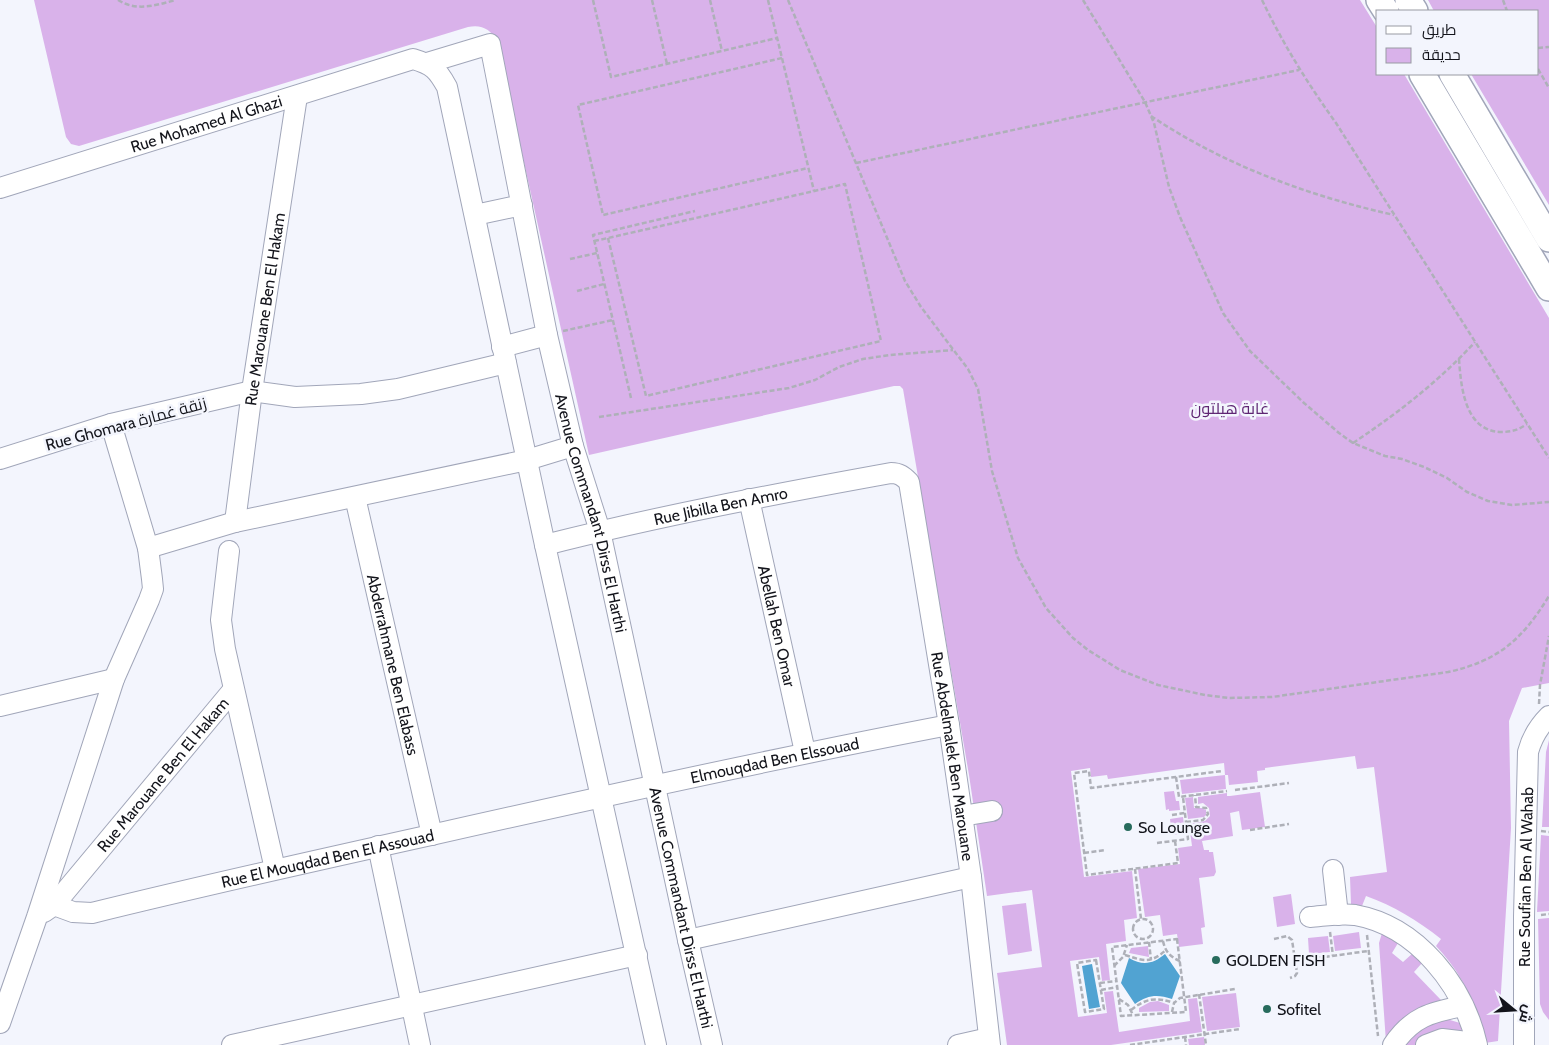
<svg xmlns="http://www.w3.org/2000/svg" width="1549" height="1045" font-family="Cabin,Cairo,sans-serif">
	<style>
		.green { fill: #d9b2ea }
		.water { fill: #51a3d2 }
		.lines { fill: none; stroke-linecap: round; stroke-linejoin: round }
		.minor-casing { stroke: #a1a6b9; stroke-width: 22 }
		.major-casing { stroke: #a1a6b9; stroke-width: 28 }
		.path { stroke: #aeb0b8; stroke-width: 2.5; stroke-dasharray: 5 2.5; stroke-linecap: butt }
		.minor { stroke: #fff; stroke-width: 20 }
		.major { stroke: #fff; stroke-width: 25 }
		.poi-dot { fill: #276b5d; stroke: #f3f5fd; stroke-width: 2 }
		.labels { text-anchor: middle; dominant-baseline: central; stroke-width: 5; stroke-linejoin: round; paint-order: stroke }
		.street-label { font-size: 16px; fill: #13141b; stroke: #f3f5fd }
		.park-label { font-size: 16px; fill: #5e2573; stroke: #f3f5fd }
		.poi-label { font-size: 16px; fill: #13141b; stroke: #f3f5fd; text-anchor: start }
	</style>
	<rect width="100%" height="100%" fill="#f3f5fd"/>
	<path class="green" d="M34 0H1360L1378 29V74H1404L1549 318V683L1522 688 1509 721 1511 828 1498 1041 1485 1043C1478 1007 1462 973 1436 946L1441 939C1417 920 1394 906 1366 896L1362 906 1351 904 1350 877 1387 872 1374 767 1357 769 1355 756 1265 768V770L1257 771 1258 782 1229 785 1228 775H1225L1226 789 1182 794 1180 780 1225 775 1224 763 1108 779 1107 775 1091 777 1090 768 1071 771 1084 877 1132 871 1137 918 1124 920 1126 941 1106 944 1110 980 1102 981 1099 957 1070 961 1078 1017 1107 1013 1104 992 1113 991 1119 1032 1190 1021 1188 999 1197 998 1202 1032 1111 1045H1007L997 973 1042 967 1032 890 987 896 969 775 903 389 900 386H894L589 455 497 41C491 29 481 24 468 27L79 146 71 144 66 137Z
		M1428 0H1549V205L1471 74H1538V11H1434Z
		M1549 740V827H1542L1546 752Z
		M1174 791 1176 801H1179L1180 810 1169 811V809L1166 810 1164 792Z
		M1260 792 1265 827 1242 830 1239 811 1230 813 1233 836 1202 841 1204 850H1209V852H1213L1216 872 1214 876 1199 878 1205 927 1201 928 1203 944 1179 947 1177 934 1163 936 1160 915 1145 917 1138 869 1180 864 1178 848 1192 846 1189 824 1205 821 1210 816 1209 808 1203 803 1198 804V797L1227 793V796H1230Z
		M1193 797 1194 808H1202L1206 810V815L1204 817 1188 819 1185 798Z
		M1183 817 1185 833 1172 835 1170 819Z
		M1541 835 1549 836V911L1537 912Z
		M1291 894 1295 924 1277 927 1273 897Z
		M1026 903 1032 951 1008 955 1002 906Z
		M1549 918V1020L1543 1012 1540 1004 1538 919Z
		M1359 932 1361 948 1335 951 1333 936Z
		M1382 933 1398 943 1392 953 1403 962 1413 953 1422 963 1414 972 1441 1000 1428 1005 1386 1042 1379 943Z
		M1328 936 1330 952 1309 954 1308 938Z
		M1148 946 1149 957 1129 953 1131 948Z
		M1236 993 1240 1027 1207 1031 1202 997Z
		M1158 1001 1169 1005V1011L1139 1012V1008L1150 1002Z
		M1442 1019 1450 1020 1460 1023 1462 1031 1460 1035 1421 1045H1399L1405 1037Z
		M1204 1037 1205 1045H1189L1188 1039Z"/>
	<path class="water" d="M1165 954 1180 976 1172 999C1157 994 1148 995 1135 1004L1121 983 1129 958C1143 966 1153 964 1165 954Z
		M1092 964 1100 1007 1089 1009 1082 966Z"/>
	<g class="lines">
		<g class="minor-casing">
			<g id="minor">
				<path id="s1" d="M427 63 490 44 547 335 573 446 600 531 688 940 712 1045"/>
				<path id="s2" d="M0 188 413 59C433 65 437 69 447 87L545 545 656 1045"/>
				<path d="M475 215 522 205"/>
				<path d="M502 347 547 335"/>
				<path d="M0 459 111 424 252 391 295 397 361 394 398 389 506 363"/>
				<path id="s3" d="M355 497 432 835"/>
				<path id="s4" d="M749 499 805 752"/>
				<path id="s5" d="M235 522 252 391 297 96"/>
				<path id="s6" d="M545 545C659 516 775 494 891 473 899 473 903 476 909 482L949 725 971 877 990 1045"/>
				<path d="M148 548 235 522 527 460 573 446"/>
				<path d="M229 551 221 620 225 649 275 869"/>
				<path d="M0 706 114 679"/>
				<path d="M962 816 992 811"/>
				<path d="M378 846 420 1045"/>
				<path d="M1333 870 1338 915"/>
				<path id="s7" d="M54 905 73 912 92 913C205 885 318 860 431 835 604 796 775 758 949 725"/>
				<path id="s8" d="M44 912 54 905 233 690"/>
				<path d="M1310 917C1324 916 1341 913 1355 915 1417 926 1464 986 1477 1045"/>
				<path d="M688 940 971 877"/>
				<path d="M0 1023 37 917 114 679 149 600 153 589 152 579 148 548 111 424"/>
				<path d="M232 1045 637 955"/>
				<path d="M958 1045 989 1038"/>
				<path d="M1393 1045C1412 1017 1431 1012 1463 1006"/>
				<path d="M1426 1045 1442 1039 1476 1043"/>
				<path id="s9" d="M1524 1045V917L1528 752C1532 737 1538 727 1549 716"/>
			</g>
		</g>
		<g class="major-casing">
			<path id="major" d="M1379 0 1386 11
				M1408 0 1415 11
				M1422 74 1549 288
				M1452 74 1549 239"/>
		</g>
		<path class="path" d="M118 0C137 12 156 5 176 0
			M593 0 611 77 777 38
			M652 0 667 64
			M710 0 722 51
			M768 0 814 191
			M788 0 905 281 921 307 968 369 978 389 992 471 1018 558 1046 608 1073 638 1088 650 1120 670 1158 685 1205 695 1229 698 1272 697 1448 672C1498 661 1522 640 1549 596
			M1083 0 1145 102 1154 123 1169 187 1180 217 1223 313 1250 351 1304 403 1339 433 1353 443 1385 456 1402 459 1424 467 1447 478 1467 492 1488 501 1512 505 1549 502
			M1262 0C1283 44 1308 84 1336 123L1549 458
			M1503 0 1507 11
			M1538 48 1549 47
			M782 58 578 105 603 215 808 168
			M1538 69 1549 88
			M1151 116C1224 165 1309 196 1394 215
			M856 163 1299 70
			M594 241 608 238 845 184 881 341 646 396 608 238
			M570 259 597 253
			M577 291 604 284
			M563 331 613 320
			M1459 359C1461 388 1465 431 1501 432 1512 432 1518 430 1527 424
			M631 398 593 235 695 211
			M599 417 789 388 815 380 839 367 863 359 890 355 953 350
			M1353 443C1398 413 1438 382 1475 342
			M1539 704 1540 685 1549 636
			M1176 777 1179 797 1227 791
			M1235 790 1289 783
			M1172 815 1185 813
			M1186 822 1203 820 1208 814 1206 808 1196 807 1195 795
			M1250 830 1289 824
			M1541 831 1549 832
			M1175 841 1178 863 1087 875 1074 773 1089 771 1091 788 1222 771
			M1157 843 1188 839 1183 797
			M1084 853 1106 850
			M1135 869 1141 919
			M1541 915 1549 914
			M1133 929a10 10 0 1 1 20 0a10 10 0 1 1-20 0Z
			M1330 932 1333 956
			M1367 935 1378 1036
			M1177 939 1186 1012 1121 1016 1112 947Z
			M1274 939 1287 936 1292 940 1297 973 1295 976 1290 978
			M1163 941C1165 951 1170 957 1180 961
			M1149 942 1151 960
			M1125 955C1144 961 1150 964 1166 950
			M1096 960 1104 1009 1085 1012 1077 963Z
			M1295 961 1368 951
			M1114 966 1123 957 1127 945
			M1100 983 1116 981
			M1101 990 1117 987
			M1199 994 1206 1045
			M1119 999 1128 1005 1133 1015
			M1131 1010C1146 998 1156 997 1174 1003
			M1172 1012 1174 1003 1180 998 1235 989
			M1185 1037 1186 1045
			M1130 1045 1240 1029"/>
		<use href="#minor" class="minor"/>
		<use href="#major" class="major"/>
	</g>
	<g class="poi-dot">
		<circle cx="1128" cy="827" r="5"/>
		<circle cx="1216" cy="960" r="5"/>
		<circle cx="1267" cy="1009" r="5"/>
	</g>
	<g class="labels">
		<g class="street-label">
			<text stroke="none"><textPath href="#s2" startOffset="216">Rue Mohamed Al Ghazi</textPath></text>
			<text stroke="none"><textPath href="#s5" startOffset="215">Rue Marouane Ben El Hakam</textPath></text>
			<text transform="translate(126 424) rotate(-15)">Rue Ghomara زنقة غمارة</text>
			<text stroke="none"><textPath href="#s6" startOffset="180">Rue Jibilla Ben Amro</textPath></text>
			<text stroke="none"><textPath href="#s1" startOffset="546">Avenue Commandant Dirss El Harthi</textPath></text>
			<text stroke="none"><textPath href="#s4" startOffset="130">Abellah Ben Omar</textPath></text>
			<text stroke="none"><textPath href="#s3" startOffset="172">Abderrahmane Ben Elabass</textPath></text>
			<text stroke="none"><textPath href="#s6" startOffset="652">Rue Abdelmalek Ben Marouane</textPath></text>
			<text stroke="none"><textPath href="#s7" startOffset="739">Elmouqdad Ben Elssouad</textPath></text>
			<text stroke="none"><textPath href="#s8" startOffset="182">Rue Marouane Ben El Hakam</textPath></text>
			<text stroke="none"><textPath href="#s7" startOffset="281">Rue El Mouqdad Ben El Assouad</textPath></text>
			<text stroke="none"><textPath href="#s9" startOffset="168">Rue Soufian Ben Al Wahab</textPath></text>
			<text stroke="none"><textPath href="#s1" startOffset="951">Avenue Commandant Dirss El Harthi</textPath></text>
		</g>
		<g class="park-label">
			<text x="1230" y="408">غابة هيلتون</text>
		</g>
		<g class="poi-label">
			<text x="1138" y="827">So Lounge</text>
			<text x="1226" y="960">GOLDEN FISH</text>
			<text x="1277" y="1009">Sofitel</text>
		</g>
	</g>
	<rect x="1376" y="10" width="162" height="65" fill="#f3f5fd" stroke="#999ba3"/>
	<rect x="1386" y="26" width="25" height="8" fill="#ffffff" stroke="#999ba3"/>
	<text x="1422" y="35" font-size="15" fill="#13141b">طريق</text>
	<rect x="1386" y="48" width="25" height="15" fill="#d9b2ea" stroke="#999ba3"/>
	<text x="1422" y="60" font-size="15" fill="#13141b">حديقة</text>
	<g transform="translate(1514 1010) rotate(108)" stroke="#f3f5fd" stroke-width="4" paint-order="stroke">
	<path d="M0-4L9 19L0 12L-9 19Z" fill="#13141b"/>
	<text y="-8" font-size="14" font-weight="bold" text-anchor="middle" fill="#13141b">ش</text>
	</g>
</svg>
